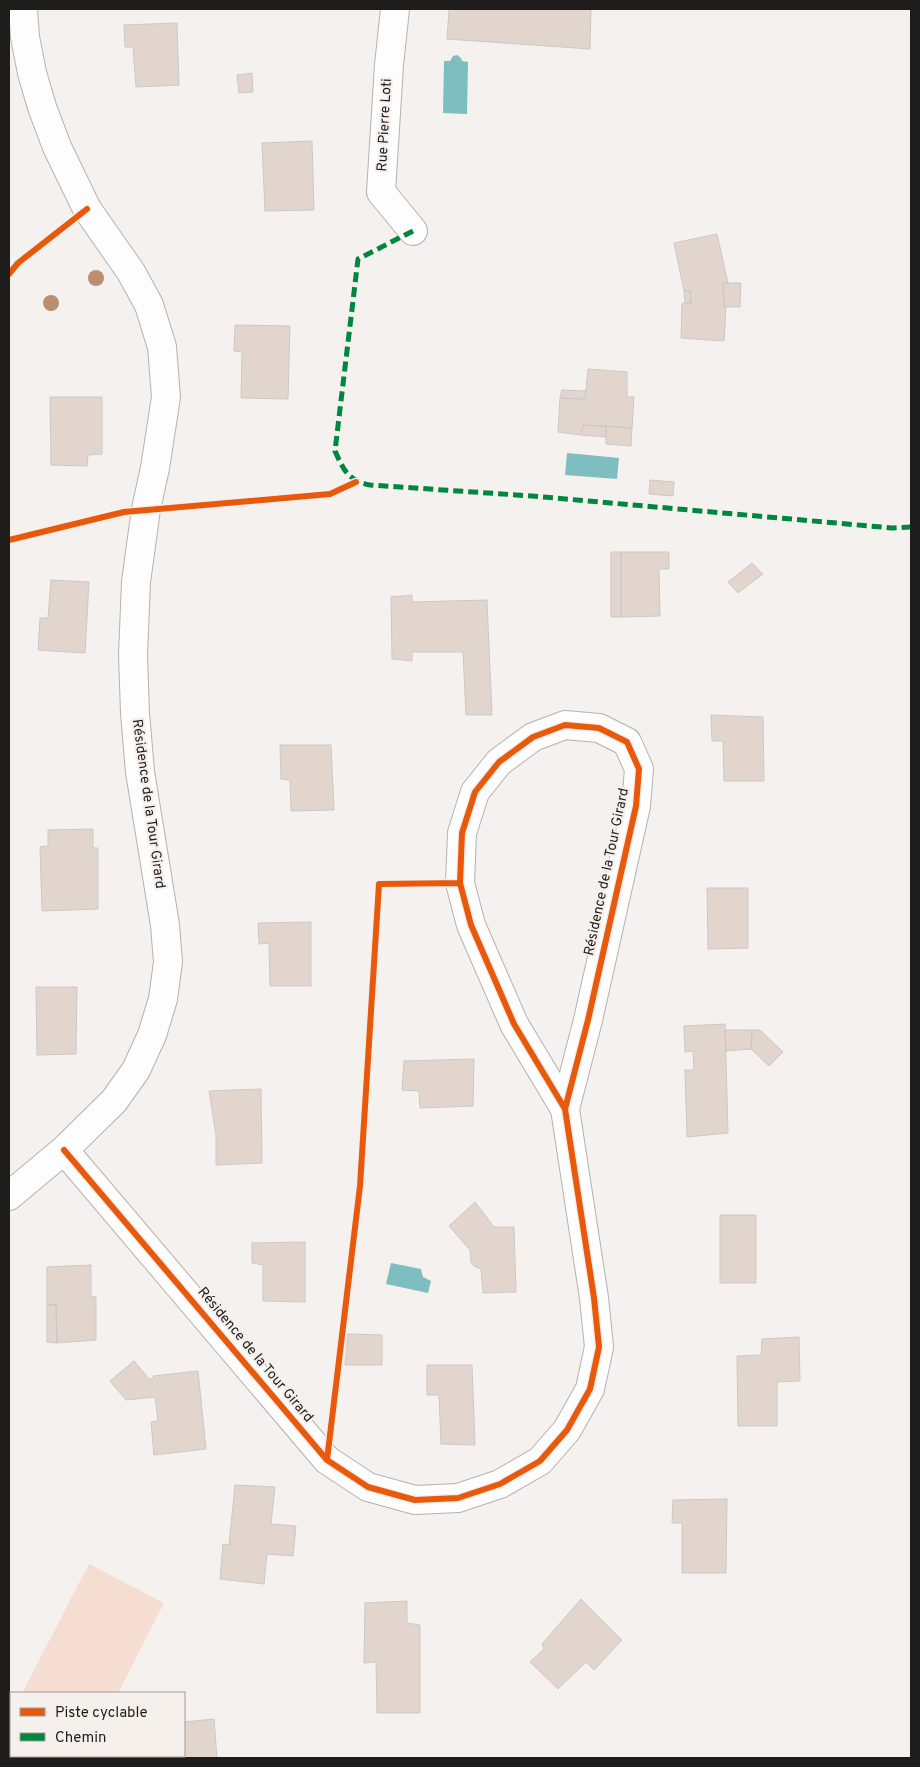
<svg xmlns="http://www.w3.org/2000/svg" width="920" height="1767" font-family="Overpass,sans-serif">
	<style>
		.green { fill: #f5ddd1 }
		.water { fill: #7ebdc0 }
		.building { fill: #e2d5ce; stroke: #cbc9c7 }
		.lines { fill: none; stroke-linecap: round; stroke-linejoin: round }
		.street-casing { stroke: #b4b2b0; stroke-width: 30 }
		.street { stroke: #fdfdfd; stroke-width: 28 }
		.quiet { stroke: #00873e; stroke-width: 5; stroke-dasharray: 10 5; stroke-linecap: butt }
		.cycleway-casing { stroke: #f6f0ed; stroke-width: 9 }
		.cycleway { stroke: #e8590c; stroke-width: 6 }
		.tree { fill: #b98f70 }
		.labels { text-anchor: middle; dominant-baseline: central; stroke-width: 4.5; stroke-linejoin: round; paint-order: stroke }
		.street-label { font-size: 14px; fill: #1f1d1c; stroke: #f6f0ed }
	</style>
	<rect width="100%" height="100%" fill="#f4f1ef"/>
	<path class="green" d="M89 1564 164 1603 118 1693H22Z"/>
	<path class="water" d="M457 55 461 58 462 61 468 62 467 114 443 113 444 61H450L453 56Z
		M567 453 619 458 617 479 565 475Z
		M391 1263 421 1269 423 1277 431 1281 428 1293 386 1284Z"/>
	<path class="building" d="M449 9H591L590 49 447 39Z
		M177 23 179 85 136 87 133 47H125L124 25Z
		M252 73 253 92 239 93 237 75Z
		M312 141 314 210 265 211 262 143Z
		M717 234 728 283H723L724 307H726L724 341 681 338 682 303H691L690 291H684L674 243Z
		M723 283H741L740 307H724Z
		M684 291H690L691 303H685Z
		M235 325 290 326 288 399 241 398 242 352 234 351Z
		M588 369 627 372V397H634L632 428 583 425 581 435 558 432 560 398 585 399Z
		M562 390 586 391 585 399 560 398Z
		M50 397H102V454L88 455 87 466 51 465Z
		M583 425 606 426 605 437 581 435Z
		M606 426 632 428 631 446 606 444Z
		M650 480 674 482 673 496 649 494Z
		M611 552H621V617H611Z
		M621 552H669V569H659L660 616 621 617Z
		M752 563 763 574 738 593 728 582Z
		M51 580 89 582 85 653 38 650 40 618H48Z
		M412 595V602L487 600 492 715H466L463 652H412V661L392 659 391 597Z
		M711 715 763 717 764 781H724L723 741H712Z
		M280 745H331L334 810 291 811 290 780 281 779Z
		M93 829V848H98V909L42 911 40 847 48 846V830Z
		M707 888H748V948L708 949Z
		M311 922V986H270L269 943 259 944 258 923Z
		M36 987H77L76 1054 37 1055Z
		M725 1024 728 1133 687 1137 685 1070H694L693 1051 685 1052 684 1026Z
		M725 1030H752L751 1049 726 1051Z
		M752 1030H760L783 1052 769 1066 751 1049Z
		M474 1059 473 1106 420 1108 419 1091 402 1090 404 1061Z
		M261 1089 262 1163 216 1165V1135L209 1091Z
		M475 1202 494 1227H514L516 1292 483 1293 481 1269 474 1266 471 1262 470 1250 449 1226Z
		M720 1215H756V1283H720Z
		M305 1242V1302L263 1301V1265L252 1263V1243Z
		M91 1265V1296L96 1297V1340L57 1343 56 1305H47V1267Z
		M47 1305H56L57 1343 47 1342Z
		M348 1334 382 1335V1365H345Z
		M799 1337 800 1381 777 1382V1426H738L737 1356 761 1355 762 1339Z
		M134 1361 149 1379H154L153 1376 198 1371 206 1449 154 1455 151 1422 158 1421 155 1397 126 1400 110 1381Z
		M427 1365H472L475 1445 441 1444 439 1395H427Z
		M235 1485 275 1487 271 1524 296 1526 293 1556 267 1554 264 1584 220 1579 223 1544 229 1545Z
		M727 1499 726 1573H682V1523H672L673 1500Z
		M581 1599 622 1640 594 1670 586 1662 558 1689 530 1662 544 1649 542 1644Z
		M407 1601V1623L420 1625V1713H377L376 1662 364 1663 365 1603Z
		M214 1719 217 1758H182L181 1756H184V1722Z"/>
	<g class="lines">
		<g class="street-casing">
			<path id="street" d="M395 9 389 65 381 192 413 231
				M64 1150 327 1460 368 1487 415 1500 458 1498 500 1484 540 1461 567 1430 590 1389 599 1347 594 1298 565 1109 588 1020 636 806 639 769 627 742 599 728 565 725 533 737 499 762 475 792 462 833 460 883 471 925 514 1024 565 1109
				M9 1196 64 1150 114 1101 136 1070 152 1035 163 999 168 962 165 925 140 772 135 713 133 655 136 582 146 509 155 468 166 397 162 347 149 305 131 272 87 209 57 147 42 107 32 73 25 37 23 9"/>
		</g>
		<use href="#street" class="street"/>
		<path class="quiet" d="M413 231 358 259 335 451C344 471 348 480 370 485L532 496 892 528 911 527"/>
		<g class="cycleway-casing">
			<path id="cycleway" d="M9 274 18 263 87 209
				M9 540 124 512 330 494 356 482
				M64 1150 327 1460 368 1487 415 1500 458 1498 500 1484 540 1461 567 1430 590 1389 599 1347 594 1298 565 1109 588 1020 636 806 639 769 627 742 599 728 565 725 533 737 499 762 475 792 462 833 460 883 471 925 514 1024 565 1109
				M327 1460 360 1186 379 884 460 883"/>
		</g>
		<use href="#cycleway" class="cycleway"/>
	</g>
	<g class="tree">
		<circle cx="96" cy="278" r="8"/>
		<circle cx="51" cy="303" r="8"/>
	</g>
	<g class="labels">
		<g class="street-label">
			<text transform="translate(385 125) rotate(-87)">Rue Pierre Loti</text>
			<text transform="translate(148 804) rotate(82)">Résidence de la Tour Girard</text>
			<text transform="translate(607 872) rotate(-78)">Résidence de la Tour Girard</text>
			<text transform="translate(255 1355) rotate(50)">Résidence de la Tour Girard</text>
		</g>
	</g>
	<rect width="920" height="1767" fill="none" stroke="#1f1d1c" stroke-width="20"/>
	<rect x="10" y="1692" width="175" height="65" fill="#f6f0ed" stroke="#a09c99"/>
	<rect x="20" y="1708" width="25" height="8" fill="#e8590c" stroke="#a09c99"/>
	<text x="55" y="1717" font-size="15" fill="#1f1d1c">Piste cyclable</text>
	<rect x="20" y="1733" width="25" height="8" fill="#00873e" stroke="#a09c99"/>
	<text x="55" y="1742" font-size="15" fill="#1f1d1c">Chemin</text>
</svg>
